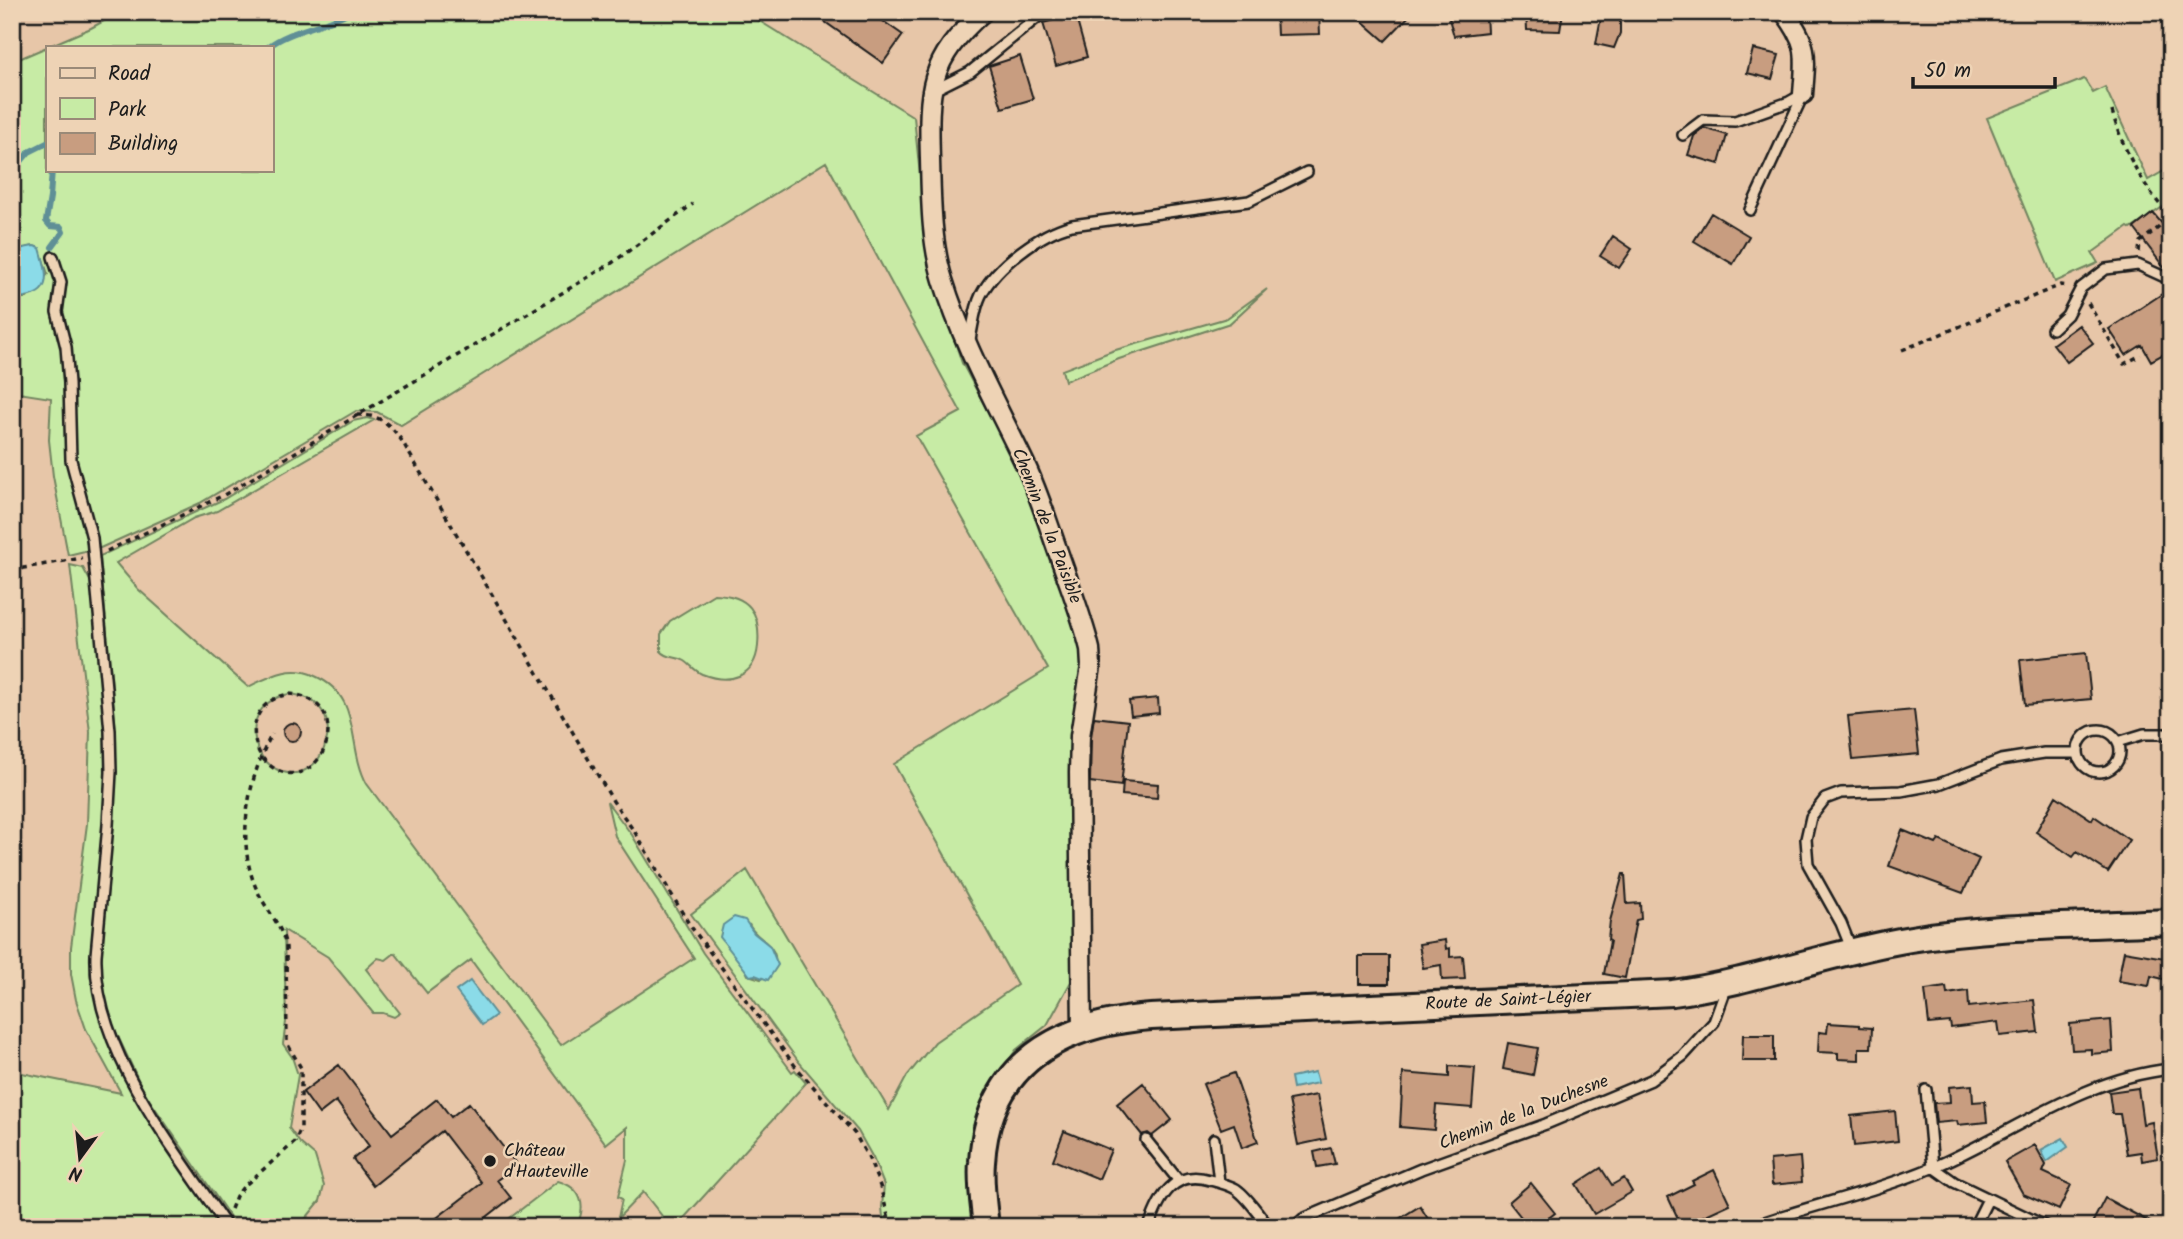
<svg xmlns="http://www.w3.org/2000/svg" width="2183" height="1239" font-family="Kalam,sans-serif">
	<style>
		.green { fill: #c7eba5; stroke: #728460; stroke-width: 2; fill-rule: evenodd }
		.water { fill: #8bdbe8; stroke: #5f8f96; stroke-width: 2 }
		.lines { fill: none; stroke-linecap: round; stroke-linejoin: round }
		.stream { stroke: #5f8f96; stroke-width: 6 }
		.building { fill: #c89d80; stroke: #1c1c1c; stroke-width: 2 }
		.lane-casing { stroke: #1c1c1c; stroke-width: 14 }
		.street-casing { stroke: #1c1c1c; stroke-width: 23 }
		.secondary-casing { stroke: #1c1c1c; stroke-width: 30 }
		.path { stroke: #1c1c1c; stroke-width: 3.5; stroke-dasharray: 5 5; stroke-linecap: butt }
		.lane { stroke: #eed3b5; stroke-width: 9 }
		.street { stroke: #eed3b5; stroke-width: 18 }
		.secondary { stroke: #eed3b5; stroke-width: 24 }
		.poi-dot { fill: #1c1c1c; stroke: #eed3b5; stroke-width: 2.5 }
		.labels { text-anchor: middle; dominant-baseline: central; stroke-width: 5; stroke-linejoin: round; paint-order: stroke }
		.street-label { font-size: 18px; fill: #1c1c1c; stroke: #eed3b5 }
		.poi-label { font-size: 18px; fill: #1c1c1c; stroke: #eed3b5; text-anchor: start }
	</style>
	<rect width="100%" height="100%" fill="#e7c6a8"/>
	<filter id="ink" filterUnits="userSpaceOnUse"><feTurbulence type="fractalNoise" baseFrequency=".0143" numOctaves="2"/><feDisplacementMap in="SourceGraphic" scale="14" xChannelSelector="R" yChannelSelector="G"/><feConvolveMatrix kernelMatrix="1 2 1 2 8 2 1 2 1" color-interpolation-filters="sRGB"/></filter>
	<g filter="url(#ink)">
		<path class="green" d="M120 12H745L914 117 925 224 935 281 962 363 1025 481 1083 649 1073 978 1047 1025 1016 1050 998 1076 975 1119 970 1153 974 1227H884L882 1207 884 1185 873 1158 858 1131 799 1062 691 914 747 870 889 1110 907 1076 935 1042 1017 985 894 764 1048 669 916 436 961 412 826 162 401 425 377 412 356 411 200 503 98 549 75 459 73 383 66 327 62 317 59 330 65 383 67 460 89 550 68 555 53 476 49 440 51 398 12 392V298H27L48 274 39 248 34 246 12 250V62L91 28ZM47 47H271V170H47ZM749 924C753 937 778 945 775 961 774 966 765 975 761 979L748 975 745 968Z
			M2084 79 2093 93 2105 87 2148 180 2171 167V201L2131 229 2128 227 2092 253 2098 263 2055 282 1987 118Z
			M1267 289 1230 323 1119 359 1065 381 1062 370 1112 351 1227 318Z
			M367 418 374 420 217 511 194 518 116 563 138 589 248 687C271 676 291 664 315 676 363 697 346 745 367 784L561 1045 694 958 615 836 607 802 632 835 703 953 792 1072 795 1070 806 1083 676 1227H653L662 1216 643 1192 618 1218 622 1199 618 1197 627 1160V1127L606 1144 471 960 427 993 395 953 386 960 378 958 366 969 400 1013 394 1017 383 1013H373L328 957 284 930 286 1022 283 1044 292 1057 298 1075 289 1128 300 1143 315 1156 324 1186 320 1201 299 1227H237L144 1092 114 1028 102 994 100 956 113 826 116 731 100 556 224 499 353 421ZM289 694C357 699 324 794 276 769 264 762 257 753 255 739 251 715 266 698 289 694Z
			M70 565 83 568 92 584 99 643 107 771 90 973 92 984 98 1013 120 1071 220 1227H12V1071L121 1093 86 1029 76 1000 71 974V947L87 824 90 732Z
			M714 594C749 595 761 612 758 646 755 677 730 685 702 674 695 671 691 665 685 661 676 656 668 659 661 651V634L670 621Z
			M558 1181C582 1188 587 1206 576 1227H498Z"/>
		<path class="water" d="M34 246 40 248C49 278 53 298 12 298V250Z
			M734 917 745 920 754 933 770 946 778 965 768 980 755 975 750 976 720 937 723 925Z
			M470 981 496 1015 482 1025 456 991Z
			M1315 1072 1318 1083 1293 1088 1291 1077Z
			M2063 1138 2068 1147 2047 1162 2041 1150Z"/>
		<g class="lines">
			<path class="stream" d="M268 47C291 29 324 27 349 12
				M12 172 29 152 47 143
				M52 247 63 232 61 227 50 226 46 221 50 197 52 170"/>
		</g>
		<path class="building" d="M811 12H870L903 35 883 63Z
			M1276 12H1319L1320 34 1277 35Z
			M1352 12H1413L1385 41Z
			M1526 12H1563L1560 31 1527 30Z
			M1602 12H1620V33L1614 48 1596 44Z
			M1469 13H1486L1487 32 1454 36 1449 19Z
			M1075 14 1087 57 1056 66 1043 23Z
			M1753 49 1779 55 1772 79 1747 73Z
			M1020 56 1033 99 1002 108 989 66Z
			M1704 128 1727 135 1719 164 1688 155 1694 136Z
			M1711 213 1749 236 1733 264 1694 241Z
			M2153 213 2171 234V272L2166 270 2134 228Z
			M1613 236 1632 249 1619 268 1600 256Z
			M2171 288V350L2151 361 2142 345 2126 355 2109 329Z
			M2079 325 2093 343 2067 362 2053 344Z
			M2086 653 2091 699 2025 705 2020 660Z
			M1158 698 1159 713 1131 716 1129 701Z
			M1914 710 1919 754 1853 760 1848 716Z
			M1094 717 1128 721 1121 786 1090 782 1091 737Z
			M283 732a9 9 0 1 1 18 0a9 9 0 1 1-18 0Z
			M1123 781 1158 784 1157 798 1122 795Z
			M2056 796 2092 820 2094 816 2129 840 2108 872 2077 852 2073 857 2036 832Z
			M1902 830 1936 844 1939 840 1979 859 1963 893 1889 866Z
			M1623 874H1625L1627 904 1640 903 1641 919 1636 920 1625 978 1604 974 1610 941 1608 940 1610 921Z
			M1445 940 1446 949 1450 948V957L1463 956 1465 979 1442 980 1441 965 1423 968 1419 944Z
			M2124 951 2171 959V981L2151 976 2149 986 2118 981Z
			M1359 956H1389V984H1359Z
			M1946 987 1947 994 1968 991 1969 1007 2034 1000 2038 1032 2000 1036 1998 1022 1951 1028 1950 1022 1929 1024 1925 990Z
			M2111 1020 2113 1052 2091 1054V1049L2072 1050 2070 1024Z
			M1828 1023 1859 1025V1027L1872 1028 1871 1048H1859V1060L1838 1059V1053L1818 1052 1819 1032 1827 1033Z
			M1743 1035H1774V1061H1742Z
			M1508 1043 1538 1048 1533 1075 1503 1069Z
			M339 1065 392 1134 437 1099 451 1117 469 1103 517 1165 497 1180 511 1198 474 1227H425L482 1183 442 1131 373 1186 353 1159 369 1146 336 1101 319 1114 303 1092Z
			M1449 1066 1475 1068 1472 1108 1436 1105 1434 1130 1400 1127 1403 1073 1449 1077Z
			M1234 1073 1258 1142 1242 1148 1234 1124 1221 1129 1203 1084Z
			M1143 1083 1172 1120 1152 1136 1148 1133 1142 1135 1117 1104Z
			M1972 1085 1973 1102 1985 1101 1987 1122 1958 1125 1957 1121 1936 1123 1934 1103 1950 1102 1949 1087Z
			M2138 1088 2143 1124 2152 1122 2158 1158 2142 1161 2141 1152 2127 1154 2120 1114H2112L2109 1092Z
			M1317 1095 1326 1139 1298 1145 1289 1100Z
			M1895 1111 1898 1141 1854 1146 1851 1116Z
			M1064 1131 1111 1150 1099 1179 1053 1160Z
			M2035 1145 2046 1165 2043 1172 2071 1185 2059 1210 2023 1194 2005 1162Z
			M1331 1148 1335 1164 1317 1167 1314 1152Z
			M1800 1157 1802 1182 1772 1185 1770 1160Z
			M1601 1168 1612 1185 1624 1178 1632 1192 1594 1214 1576 1184Z
			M1714 1170 1730 1204 1697 1219 1700 1227H1682L1668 1197 1694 1184 1692 1181Z
			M1531 1183 1555 1213 1537 1227H1529L1509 1202Z
			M2105 1198 2159 1227H2090Z
			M1420 1206 1433 1227H1386Z"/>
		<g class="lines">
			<g class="lane-casing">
				<path id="lane" d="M934 90 970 72 1044 12
					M1683 135 1703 120 1735 121 1789 102 1803 94
					M1750 210 1803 95
					M53 257 61 282 57 312 66 347 69 383 71 460 92 538 110 731 111 772 108 825 96 955C93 1051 176 1150 227 1227
					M2052 329 2067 315 2081 288 2106 269 2138 265 2171 280
					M969 343C973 328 974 309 981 295 996 266 1040 233 1072 225L1249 201 1307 172
					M2078 751a21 21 0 1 1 42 0a21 21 0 1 1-42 0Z
					M2118 742 2144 734H2171
					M1851 948 1841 923 1808 864 1806 839 1811 817 1825 799 1841 793 1901 791 1939 784 2001 760 2044 753H2078
					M1926 1090 1933 1167
					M1214 1139 1219 1182
					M1146 1140 1179 1181
					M1933 1167 1954 1182 2047 1227
					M1149 1227C1159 1197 1174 1169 1210 1180 1218 1182 1229 1185 1236 1189 1249 1198 1259 1215 1269 1227
					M1294 1227 1303 1219 1421 1169 1546 1124 1651 1080 1683 1056 1714 1022 1727 986
					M1750 1227C1811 1205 1875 1192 1934 1167 2013 1133 2083 1078 2171 1069
					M1974 1227 1988 1199"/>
			</g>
			<g class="street-casing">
				<path id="street" d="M983 12C928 61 928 89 930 159 931 198 931 242 943 280 963 345 996 403 1025 464 1040 496 1050 530 1062 563 1072 592 1083 620 1090 649L1091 666 1080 736 1079 773 1082 1029
					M1784 12C1809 44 1806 55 1803 94"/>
			</g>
			<g class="secondary-casing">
				<g id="secondary">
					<path id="s1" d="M986 1227C984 1206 980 1184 982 1162 988 1063 1060 1024 1151 1017L1673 993C1754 982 1830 952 1911 939 1996 925 2085 926 2171 922"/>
				</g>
			</g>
			<path class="path" d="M2112 111C2123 151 2143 186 2171 218
				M2139 252 2140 242 2171 218
				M2088 303 2124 364 2141 355
				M1902 350 2061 285 2069 286
				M357 415C379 414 390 424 402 441L613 801 636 834 689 924 796 1067 855 1134 869 1159 880 1186 891 1227
				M107 551 224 495 612 263 693 204
				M12 570 82 558
				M289 694C358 699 324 795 275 769 264 762 257 753 255 739 251 715 266 698 289 694Z
				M231 1209 236 1196 243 1187 295 1142 301 1128V1068L287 1043 286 947C282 925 266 910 257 890 235 843 248 777 272 734"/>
			<use href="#lane" class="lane"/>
			<use href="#street" class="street"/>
			<use href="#secondary" class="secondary"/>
		</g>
	</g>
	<circle class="poi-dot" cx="490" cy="1161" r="7"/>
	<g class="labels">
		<g class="street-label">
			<text transform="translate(1046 526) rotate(69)">Chemin de la Paisible</text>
			<text stroke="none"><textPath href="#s1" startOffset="670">Route de Saint-Légier</textPath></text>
			<text transform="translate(1524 1113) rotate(-21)">Chemin de la Duchesne</text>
		</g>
		<g class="poi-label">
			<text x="504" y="1151">Château<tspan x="504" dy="21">d'Hauteville</tspan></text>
		</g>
	</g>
	<rect width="2183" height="1239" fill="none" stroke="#eed3b5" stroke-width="42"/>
	<rect x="21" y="21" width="2141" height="1197" fill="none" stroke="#1c1c1c" stroke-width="2.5" filter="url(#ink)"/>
	<rect x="46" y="46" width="228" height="126" fill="#eed3b5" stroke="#9a8a78" stroke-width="2"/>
	<rect x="60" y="68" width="35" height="10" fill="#eed3b5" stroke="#9a8a78" stroke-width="2"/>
	<text x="108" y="80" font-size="21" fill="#1c1c1c">Road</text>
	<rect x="60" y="98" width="35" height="21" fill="#c7eba5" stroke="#9a8a78" stroke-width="2"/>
	<text x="108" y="116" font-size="21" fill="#1c1c1c">Park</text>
	<rect x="60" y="133" width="35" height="21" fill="#c89d80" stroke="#9a8a78" stroke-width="2"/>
	<text x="108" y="150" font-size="21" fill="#1c1c1c">Building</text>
	<g transform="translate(80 1158) rotate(195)" stroke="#eed3b5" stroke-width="5" paint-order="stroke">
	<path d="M0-5L12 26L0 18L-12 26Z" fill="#1c1c1c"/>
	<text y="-10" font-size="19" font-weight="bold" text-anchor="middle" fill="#1c1c1c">N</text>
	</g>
	<path d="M1913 77v10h142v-10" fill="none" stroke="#1c1c1c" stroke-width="3.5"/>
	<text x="1924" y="77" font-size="21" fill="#1c1c1c" stroke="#eed3b5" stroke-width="5" paint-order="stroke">50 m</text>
</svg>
